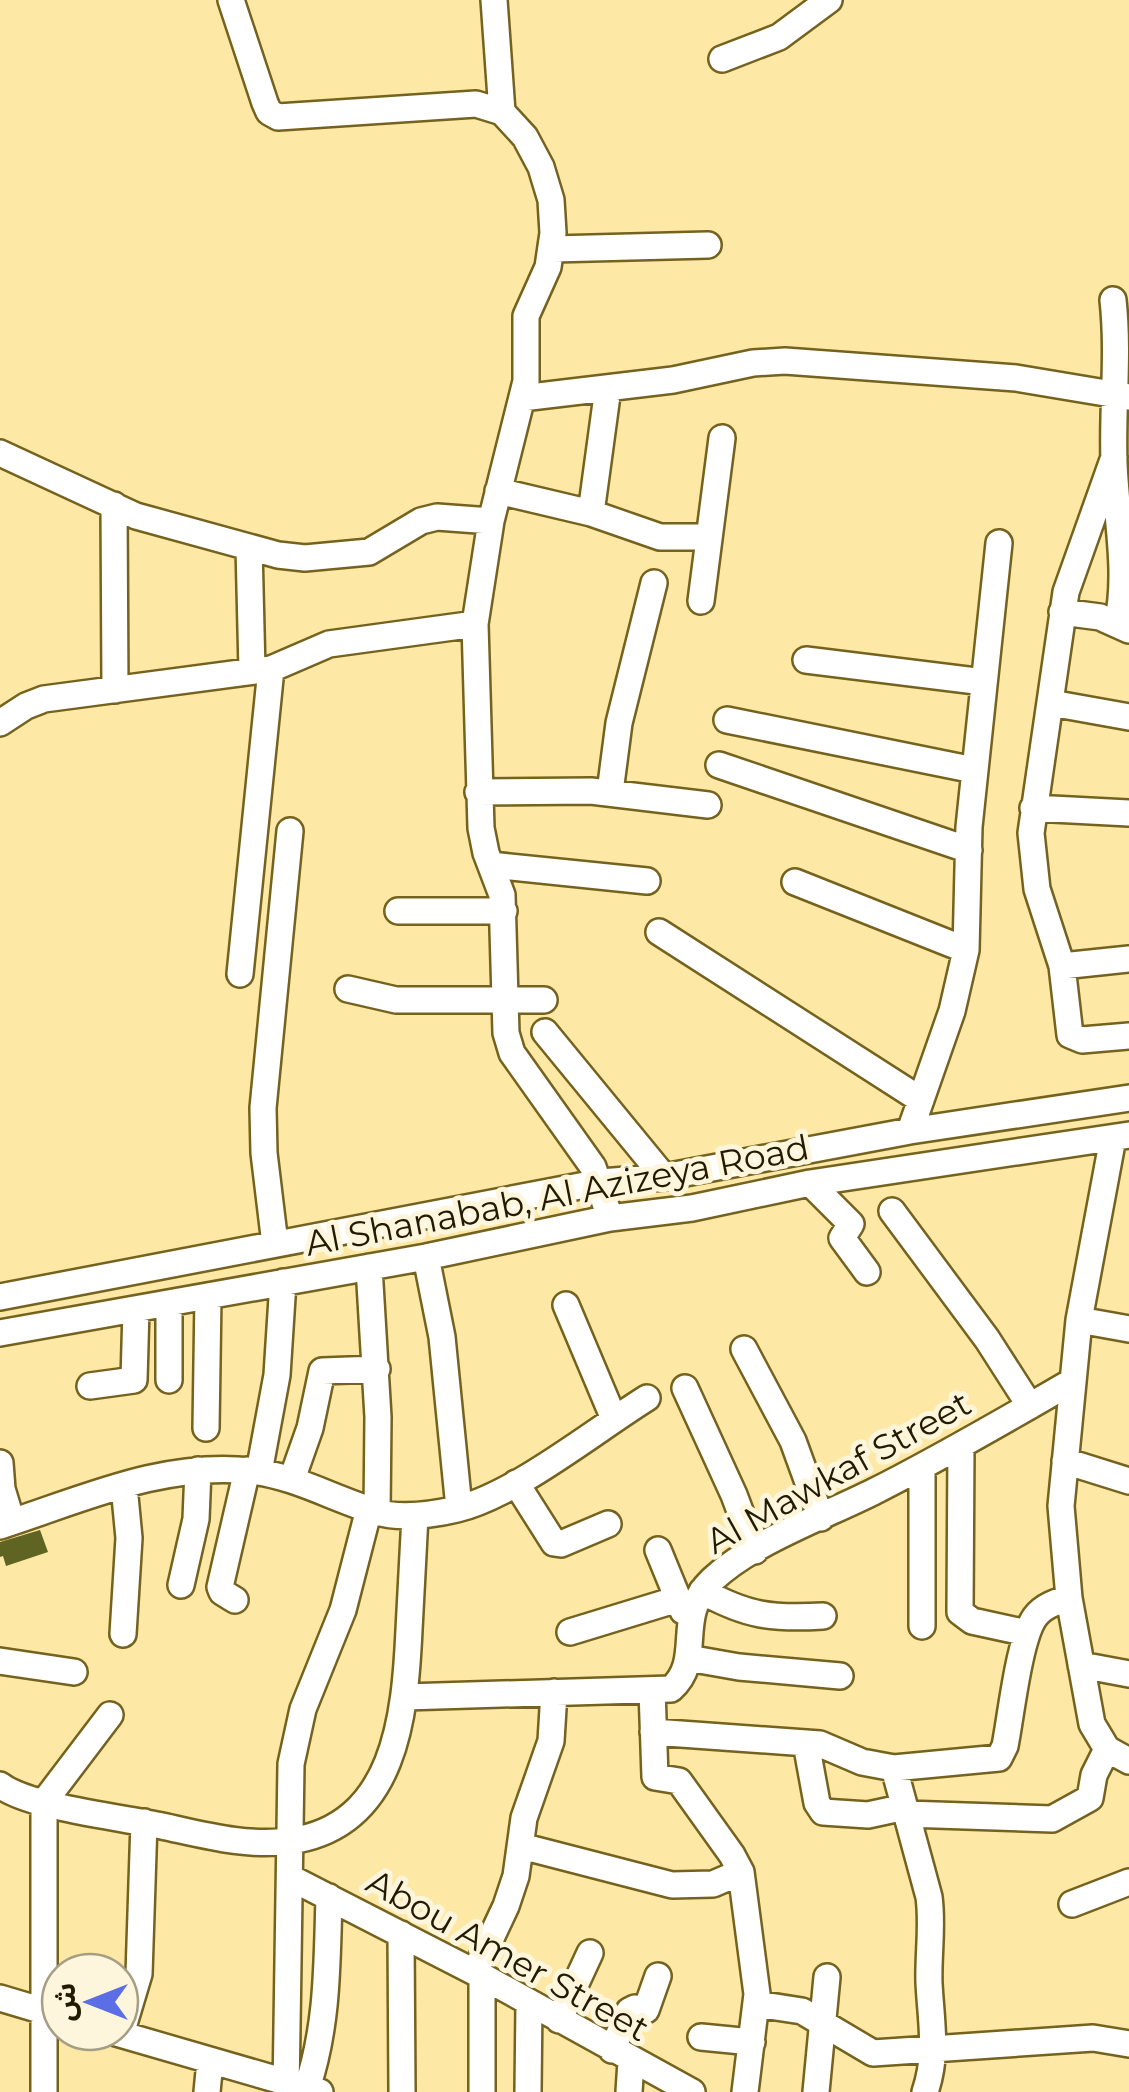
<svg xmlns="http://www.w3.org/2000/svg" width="1129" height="2092" font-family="Montserrat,'Noto Sans Arabic',sans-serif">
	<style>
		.building { fill: #5f6422 }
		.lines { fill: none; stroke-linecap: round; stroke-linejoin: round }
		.minor-casing { stroke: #75621e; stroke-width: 30 }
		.minor { stroke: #fff; stroke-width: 25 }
		.labels { text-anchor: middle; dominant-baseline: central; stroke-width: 10; stroke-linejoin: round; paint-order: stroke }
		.street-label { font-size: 35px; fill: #221a01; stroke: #fef6dc }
	</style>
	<rect width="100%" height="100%" fill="#fde8a5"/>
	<path class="building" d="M40 1530 48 1552 6 1566 3 1556 0 1557V1542Z"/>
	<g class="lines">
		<g class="minor-casing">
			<path id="minor" d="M231 0 265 103 269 112 278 117 476 104 502 112 525 137 541 167 551 200 553 233 548 267 526 316V381L491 521 475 624 481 828 486 853 502 895 506 1033 512 1053 593 1167 610 1218
				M494 0 502 112
				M722 59 779 37 829 0
				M553 249 708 245
				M1113 300C1119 355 1112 408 1114 463 1116 516 1129 573 1117 624
				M522 398 673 380 753 363 785 361 1016 378 1129 397
				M0 453 136 516 278 555 305 558 369 552 421 521 437 517 491 521
				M1114 457 1066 592 1031 833 1037 889 1062 966 1070 1035 1082 1040 1129 1036
				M498 491 591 513 660 537H709
				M114 505 115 690
				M591 513 608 388
				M249 547 252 671
				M701 601 722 438
				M1062 612 1100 617 1129 630
				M806 660 984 682
				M1051 703 1129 717
				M727 720 974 770
				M0 723 26 706 44 699 271 669 329 644 475 624
				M719 765 969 850
				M478 792 591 791 708 805
				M610 792 619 723 654 583
				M1033 808 1129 813
				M491 865 647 881
				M795 882 966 950
				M398 911H504
				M659 932 921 1100
				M1062 966 1129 959
				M240 974 271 669
				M348 989 396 1000H544
				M545 1032 664 1177
				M910 1131 952 1011 966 950 969 827 999 543
				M1113 1138 1079 1320 1061 1506 1069 1598 1092 1724 1107 1749 1129 1761
				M810 1183 851 1224 842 1238 867 1272
				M892 1211 987 1339 1030 1406
				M275 1244 264 1153 263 1108 290 831
				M426 1257 442 1337 459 1508
				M369 1267 378 1417 377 1513
				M0 1297 601 1182 664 1177 910 1131 1129 1098
				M566 1305 614 1419
				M1079 1320 1129 1329
				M0 1333 426 1257 610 1218 692 1208 810 1183 1129 1135
				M744 1349 793 1441 821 1518
				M169 1380V1303
				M90 1386 134 1380 136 1309
				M685 1388 734 1495 755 1551
				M206 1428 208 1296
				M961 1445 960 1612 972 1621 1027 1633
				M1065 1461 1129 1481
				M0 1463 2 1489 12 1522
				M259 1472 277 1375 283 1282
				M292 1479 310 1428 322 1371 377 1369
				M516 1483 554 1543 561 1544 608 1524
				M0 1526C81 1500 164 1461 251 1471 295 1476 332 1498 374 1511 399 1520 431 1515 457 1509 515 1495 594 1431 647 1398
				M658 1550 683 1611
				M181 1585 196 1519 198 1470
				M702 1591C747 1616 772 1619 823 1616
				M235 1600 222 1592 220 1587 247 1470
				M922 1626V1467
				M570 1632 678 1599
				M123 1634 129 1538 124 1486
				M688 1658 739 1667 840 1676
				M0 1661 74 1672
				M1081 1665 1129 1674
				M652 1690 655 1777 679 1781 732 1855 741 1872 757 1994 745 2092
				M405 1697 671 1689C705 1659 673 1617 712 1580 752 1542 823 1517 873 1492 941 1458 1007 1419 1073 1381
				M653 1732 820 1744 862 1762 894 1768 999 1758 1005 1746C1011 1716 1019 1639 1035 1617 1043 1606 1056 1602 1069 1598
				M806 1743 817 1803 823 1812 868 1815 905 1807
				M894 1768 929 1897C933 1926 928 1954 929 1983 931 2022 938 2054 925 2092
				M0 1785C28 1807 124 1818 162 1826 204 1835 246 1847 290 1841 396 1826 405 1715 409 1630 411 1592 413 1554 415 1516
				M906 1814 1052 1819 1090 1798 1094 1775 1107 1749
				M521 1846 672 1885 713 1884 741 1872
				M291 1878 482 1976 692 2092
				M1072 1904 1129 1882
				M401 1934 402 2092
				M475 1972 506 1906 516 1876 524 1818 551 1741 554 1692
				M482 1976V2092
				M0 1998 57 2015
				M757 2004 802 2011 873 2053 1093 2038 1129 2044
				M559 2020 590 1953
				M113 2032 320 2092
				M121 2034 139 1974 144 1822
				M701 2037 752 2042
				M612 2050 629 2011 635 2008 646 2010 658 1976
				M307 2088C328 2025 327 1963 329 1897
				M44 2092V1802L110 1715
				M207 2092 210 2061
				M286 2092 291 1764 303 1709 343 1610 369 1509
				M528 2092 529 2002
				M629 2092 631 2061
				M816 2092 827 1977"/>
		</g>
		<use href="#minor" class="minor"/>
	</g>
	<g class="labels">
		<g class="street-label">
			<text transform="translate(557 1195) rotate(-11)">Al Shanabab, Al Azizeya Road</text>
			<text transform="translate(838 1472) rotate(-29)">Al Mawkaf Street</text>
			<text transform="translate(508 1955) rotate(29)">Abou Amer Street</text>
		</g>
	</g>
	<g transform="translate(90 2002) rotate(270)"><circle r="48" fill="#fef6dc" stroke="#a69e84" stroke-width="2.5"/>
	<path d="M0-8L18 38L0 25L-18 38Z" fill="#5c6ee5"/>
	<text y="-15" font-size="28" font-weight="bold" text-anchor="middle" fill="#221a01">ش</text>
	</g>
</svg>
